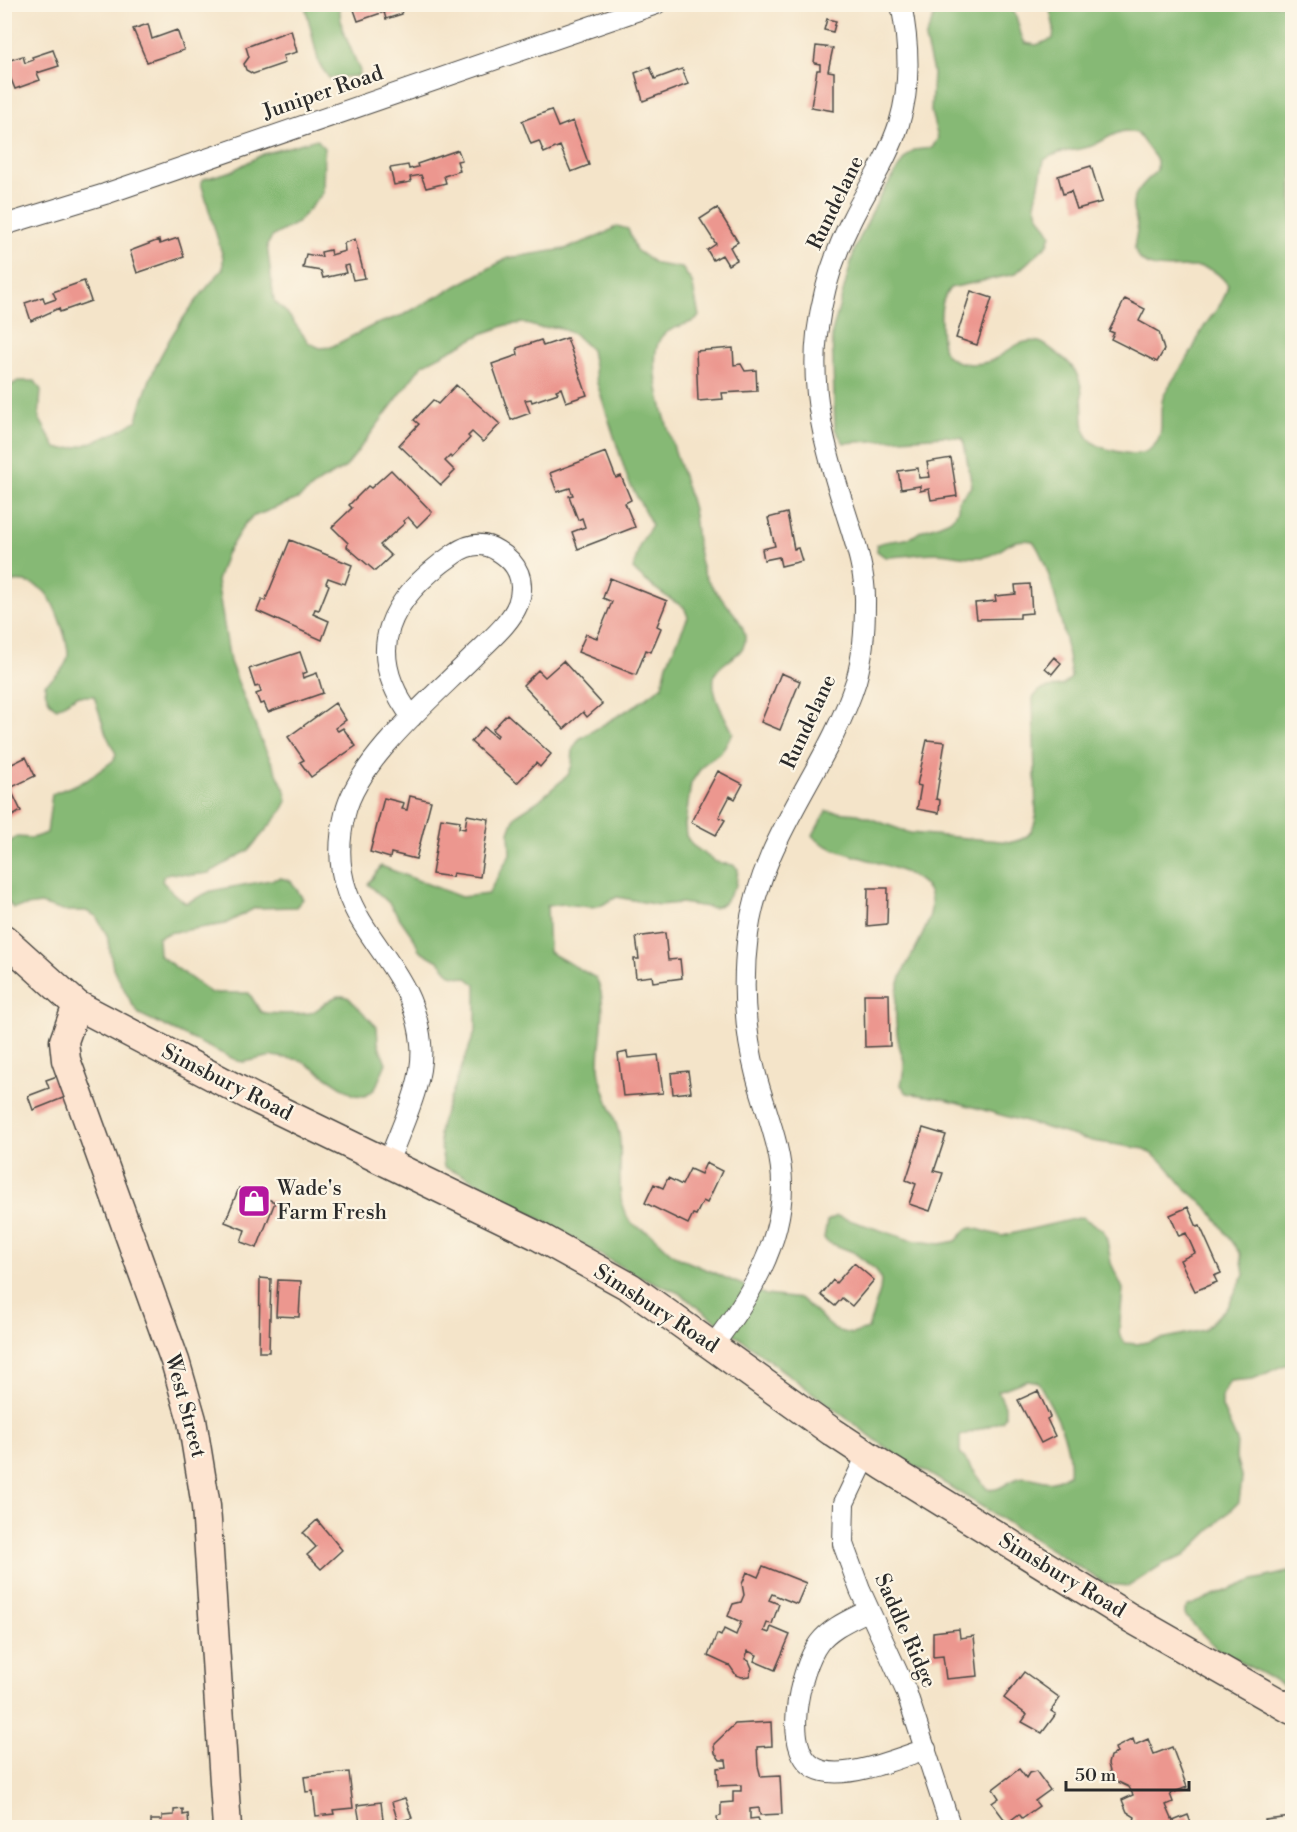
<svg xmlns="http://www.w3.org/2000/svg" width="1297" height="1832" font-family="'Libre Bodoni',serif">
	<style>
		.forest { fill: #86b974; stroke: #587250; stroke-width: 1.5; fill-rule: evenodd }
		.building { fill: #ec978f }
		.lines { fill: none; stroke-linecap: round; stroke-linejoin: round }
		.street-casing { stroke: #494743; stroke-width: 22 }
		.secondary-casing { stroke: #494743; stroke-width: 31 }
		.street { stroke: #fff; stroke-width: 20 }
		.secondary { stroke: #fde4d0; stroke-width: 28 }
		.labels { text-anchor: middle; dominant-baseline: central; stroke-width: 4.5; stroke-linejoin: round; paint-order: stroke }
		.street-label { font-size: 21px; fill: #2b2b2b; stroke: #fcf5e5 }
		.poi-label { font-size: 21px; fill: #2b2b2b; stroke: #fcf5e5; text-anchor: start }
	</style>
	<rect width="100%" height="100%" fill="#fcf5e5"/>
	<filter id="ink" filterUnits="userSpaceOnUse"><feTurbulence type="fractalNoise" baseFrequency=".0167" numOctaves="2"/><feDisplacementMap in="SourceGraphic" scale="12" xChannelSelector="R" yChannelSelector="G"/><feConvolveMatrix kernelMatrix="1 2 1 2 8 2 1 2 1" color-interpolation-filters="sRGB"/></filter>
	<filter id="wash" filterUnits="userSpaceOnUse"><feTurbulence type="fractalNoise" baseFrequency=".008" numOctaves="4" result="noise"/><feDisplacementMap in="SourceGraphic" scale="24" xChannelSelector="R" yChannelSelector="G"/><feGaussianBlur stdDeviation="1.35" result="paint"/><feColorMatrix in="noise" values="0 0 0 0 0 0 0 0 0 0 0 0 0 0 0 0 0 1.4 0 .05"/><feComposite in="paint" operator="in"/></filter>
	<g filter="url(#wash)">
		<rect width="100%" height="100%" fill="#f4e4c9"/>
		<path class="forest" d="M305 5H339L342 28 360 71 358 76 329 78 319 64Z
			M1009 5C1020 16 1017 31 1025 43L1036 45 1053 39 1054 28 1049 5H1292V1365H1285L1253 1379 1230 1381 1222 1395V1407L1237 1441 1236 1458 1242 1479 1239 1502 1184 1556 1163 1564 1129 1586 1106 1584 925 1471 904 1461 679 1293 630 1272 466 1176 444 1167 439 1134 441 1123 476 1029V985L467 978 451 975 440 962 419 950 415 940 389 903 368 884 381 866 461 897 488 894 510 854 509 832 515 816 538 801 568 775 572 765 573 749 579 739 636 705 662 686 667 664 688 617 684 607C670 600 644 581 633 569L640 544 652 525 628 480 597 383 591 350 574 334 557 327 540 328 523 323 507 325 484 333 422 365 346 467 321 481 298 499 252 517 244 525 226 554 217 581 230 662 261 740 285 790 287 801 282 811 249 850 209 873 192 875 170 873 164 875 162 881 173 893 186 903 211 891 281 878 291 881 303 899 296 907 255 908 225 924 168 933 158 938 159 955 211 993H249L261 1012 266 1013C273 1014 304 1014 310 1013 323 1009 333 990 349 998L377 1027 378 1043 386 1063 375 1089 365 1096 354 1095 301 1060 272 1056 244 1062 238 1061 139 1014 132 1004 113 968 107 935 96 916 86 911H63L41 904 13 908 5 898 4 847 16 837 32 838 47 833 52 794 87 780 114 760 116 754 106 734 94 696H77L57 708C49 704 44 693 45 684 54 678 66 668 68 656 69 642 54 600 44 591 33 581 18 580 5 583V389L18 381H35L41 390 39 418 56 448C73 454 122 431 137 420 152 358 181 316 223 269V257L201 183 204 179 232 171 263 154 317 139 324 148 323 193 297 223 273 236 267 245 274 301 287 313 309 343 320 348 331 347 374 325 403 315 508 258 565 249 602 235 617 226 628 229 636 250 656 264 682 268 692 282 699 316 696 320C686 325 665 329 660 339 641 372 685 473 693 510 697 530 696 554 704 573 713 595 744 616 745 637 747 658 717 660 714 678 711 696 726 718 733 733L721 752 703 765 691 783 685 825 686 836 692 845 716 862 733 865 738 869 736 885 724 903 714 908 681 903 659 905 617 897 602 905 591 907 563 904 547 906 549 952 596 978C609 1003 599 1036 599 1064 599 1088 614 1111 619 1134 624 1158 612 1205 632 1223 638 1228 646 1230 652 1235 662 1243 668 1252 679 1258L766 1295 801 1299 835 1330 852 1334 868 1329 880 1291 881 1280 876 1270 853 1252 827 1242 824 1238 827 1221 837 1216 910 1240 940 1244 956 1241 967 1229 973 1228 1002 1236 1082 1217 1103 1230 1107 1240 1111 1263 1123 1289 1119 1333 1125 1343 1137 1344 1204 1330 1228 1306 1244 1275 1241 1254 1209 1209 1184 1187 1164 1163 1145 1149 1092 1141 945 1099 907 1093 901 1085C902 1078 905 1069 904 1062 903 1055 899 1048 898 1040 895 1020 893 996 901 977 909 955 940 917 929 892 916 862 824 857 813 835L826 811 858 814 910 833 1012 842C1028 839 1034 832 1036 816L1033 698 1040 690 1063 685 1071 678C1068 647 1051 564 1033 541 1007 536 1004 554 983 557 967 559 952 553 936 553 919 553 903 557 885 557L877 551V545C887 539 899 542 909 538 914 537 917 533 921 531 935 524 962 523 958 501L972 486 963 438 944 436 844 443 835 429 832 333 855 248 879 198 905 158 914 150 932 148 938 138 931 112 933 72 925 39 938 6ZM1125 131 1137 133 1157 160V170C1148 180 1131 193 1133 208 1133 214 1137 220 1137 226 1138 234 1133 243 1135 249 1143 281 1190 260 1211 270 1219 273 1223 279 1228 285 1225 302 1215 311 1206 324 1199 334 1195 346 1189 356 1181 369 1171 381 1164 395 1156 412 1169 436 1150 449 1139 458 1120 452 1107 449 1058 435 1107 386 1058 354 1052 350 1046 344 1039 342 1008 336 1003 370 964 363 939 359 942 344 941 322 940 310 942 298 950 288L1015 274 1048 244 1051 234 1038 214 1035 204 1044 160C1060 149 1077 152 1094 145 1105 140 1113 133 1125 131ZM1027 1380 1038 1382C1054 1411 1072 1440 1069 1474 1043 1491 1038 1473 1018 1478 1006 1482 1000 1492 987 1489L960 1452V1436L1002 1421 1005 1417V1406L998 1391Z
			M1292 1571V1690L1217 1649 1185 1616V1610L1188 1606 1254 1580Z"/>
		<g id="blocks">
			<path class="building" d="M352 4H399L402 14 386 19 384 12 358 21Z
				M827 19 836 21 833 32 824 30Z
				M148 24 152 39 177 30 184 50 147 62 133 29Z
				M291 30 297 52 283 56 285 63 253 74 246 70 244 64 249 57 246 47Z
				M816 46 833 48 828 71 834 72V111L811 107 817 70H820V64L814 63Z
				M53 50 59 66 37 73 40 80 15 89 4 62 23 56 25 63 33 60 32 57Z
				M650 67 655 79 682 69 688 84 643 101 635 73Z
				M551 110 558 127 573 121 589 165 571 172 560 146 544 153 539 141 531 144 522 121Z
				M458 150 462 160 457 161 460 171 444 176 446 183 426 188 421 175 410 177 411 182 394 185 390 168 408 165 409 169 418 167 417 164Z
				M1091 166 1102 202 1077 209 1071 191 1063 194 1058 176Z
				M717 208 738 242 730 247 737 260 728 265 722 255 713 260 707 250 716 244 700 219Z
				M178 238 184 257 137 273 130 251 159 240 160 244Z
				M355 239 365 278 353 280 349 265 344 266 346 273 323 278 321 271 303 268 306 254 322 257 321 252 330 250 331 255 345 251 344 243Z
				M84 281 91 301 60 312 59 308 31 321 25 303 43 297 45 303 56 299 53 292Z
				M971 291 992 298 977 345 956 338Z
				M1125 299 1145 309 1139 321 1159 332 1164 350 1157 362 1111 339 1114 333 1109 331Z
				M567 338 587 395 566 402 561 388 556 390 558 393 532 402 531 399 525 400 530 413 511 420 492 364 518 355 517 348 541 340 543 346Z
				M733 348 734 365 741 364 745 371 756 370 757 391 722 393 723 399 698 401 696 351Z
				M456 385 500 424 483 442 472 432 468 436 470 438 452 458 450 456 445 461 455 471 441 485 399 445 419 424 414 420 433 400 438 404Z
				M606 452 616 478 621 476 631 500 625 503 635 527 578 549 572 532 585 527 582 518 578 520 569 496 573 495 570 488 557 492 550 473Z
				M951 458 957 496 931 500 929 489 920 491V486L901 489 898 471 918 468 919 478 930 477 927 462Z
				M391 470 432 512 417 527 408 517 403 521 405 523 380 545 391 556 375 571 347 547 348 543 332 527 352 508 349 505 368 486 371 488Z
				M787 513 794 549 798 548 802 561 781 566 779 557 764 560 762 549 775 546 768 518Z
				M290 540 352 565 345 584 328 578 326 583 329 585 319 610 315 609 313 614 329 621 322 640 257 611 262 599 265 601Z
				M610 578 667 601 657 626 661 628 651 652 646 650 636 675 578 652 586 634 597 638 612 602 603 598Z
				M1030 584 1032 613 1020 614V618L977 619 975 603 996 601 995 596 1016 594 1015 585Z
				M300 652 307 672 302 674 303 678 317 673 323 693 268 712 264 703 260 704 256 694 261 692 259 686 255 687 249 669Z
				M1054 657 1061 663 1052 674 1045 668Z
				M563 661 602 704 587 717 583 712 564 729 523 685 538 670 545 677Z
				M781 673 800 681 780 730 761 722Z
				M335 703 346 720 335 728 338 731 343 728 356 746 311 777 300 762 304 760 288 737Z
				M507 714 551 754 540 767 536 763 517 783 471 742 484 727 496 737 498 735 492 730Z
				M927 740 945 742 936 799 940 800 939 813 917 809 921 786 917 785Z
				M26 757 35 776 10 788 21 811 4 821V768Z
				M718 771 743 784 735 799 730 796 719 817 725 820 716 835 691 822Z
				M410 796 431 801 416 859 391 853 390 858 370 852 384 798 404 803 402 809 407 810Z
				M467 815 489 819 480 877 453 873 452 877 432 874 441 818 460 821 459 828 465 829Z
				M868 888H888L887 924 867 926Z
				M665 933 668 960 680 959 682 978 653 982 652 976 636 978 634 959H639L636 937Z
				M864 994H889L890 1046 865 1047Z
				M627 1052 628 1058 658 1055 663 1093 623 1096 618 1054Z
				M688 1071 691 1092 673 1094 671 1073Z
				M60 1075 68 1096 33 1110 28 1096 49 1088 46 1080Z
				M923 1128 946 1135 934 1171 943 1173 930 1211 909 1204 916 1184 906 1180Z
				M706 1163 722 1171 707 1203 703 1201 696 1215 693 1214 688 1224 645 1203 654 1184 663 1188 668 1178 682 1185 690 1169 701 1174Z
				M239 1188 275 1202 257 1248 241 1242 245 1230 225 1222Z
				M1188 1207 1197 1227 1200 1226 1221 1273 1214 1276 1217 1282 1195 1291 1180 1260 1195 1253 1186 1233 1179 1236 1170 1215Z
				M854 1263 874 1280 852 1306 842 1298 835 1306 821 1295 833 1280 836 1283Z
				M260 1278 271 1279 269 1352H259Z
				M278 1280 301 1281 299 1317 276 1316Z
				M1038 1391 1050 1417 1047 1419 1055 1436 1041 1443 1018 1400Z
				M317 1520 342 1550 321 1569 307 1555 316 1547 303 1533Z
				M763 1566 806 1583 797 1604 772 1594 769 1600 779 1604 772 1624 767 1623 764 1631 769 1633 771 1627 790 1635 775 1670 754 1661 757 1655 748 1651 745 1659 749 1661 752 1668 749 1676 742 1677 736 1675 730 1666 708 1656 717 1634 721 1636 724 1629 736 1635 741 1622 728 1616 733 1604 741 1602 744 1595 742 1584 747 1572 758 1577Z
				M959 1629 960 1638 974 1636 978 1676 946 1679 943 1656 933 1657V1632Z
				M1024 1672 1060 1698 1051 1711 1056 1714 1042 1733 1022 1722 1027 1715 1004 1698Z
				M771 1722 772 1746 757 1747 758 1766 761 1777 780 1776 782 1814 760 1815 759 1808 750 1809V1819L758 1818 762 1828H718L717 1817 721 1816V1803L733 1802V1791H741V1785L718 1786 717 1768 727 1767 726 1760H720L715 1753 714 1744 735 1724Z
				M1133 1739 1135 1745 1148 1739 1154 1754 1172 1747 1187 1787 1170 1794 1173 1802 1166 1805 1173 1821 1188 1815 1193 1828H1132L1135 1817 1127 1812 1122 1800 1133 1795 1129 1787 1112 1779 1108 1764 1110 1756 1117 1753 1115 1748Z
				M1019 1769 1026 1778 1029 1773 1036 1771 1050 1790 1035 1801 1039 1806 1022 1818 1019 1814 1007 1823 992 1803 999 1798 993 1789Z
				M349 1772 353 1808 333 1810 334 1814 316 1816 313 1791 306 1792 304 1777Z
				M405 1798 412 1818 398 1822 392 1802Z
				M381 1802 383 1820 360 1823 357 1805Z
				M183 1809V1815L188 1814 189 1828H151V1820H162V1816L174 1815V1810Z
				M1292 1817V1828H1266L1265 1820Z"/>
		</g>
	</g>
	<g filter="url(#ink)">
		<use href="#blocks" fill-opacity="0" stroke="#494743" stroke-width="1.5"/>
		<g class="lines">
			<g class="street-casing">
				<path id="street" d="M4 225 105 194 656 4
					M388 1163C401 1126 425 1083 421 1043 412 948 318 924 345 814 358 758 438 693 478 652 492 638 511 622 518 604 526 581 518 563 498 551 483 541 468 544 454 554 390 598 361 650 412 717
					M713 1345C749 1299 782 1244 782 1185 782 1148 765 1110 756 1075 744 1029 742 981 748 934 761 837 828 769 856 681 863 656 865 630 865 604 866 571 854 539 844 507 826 451 810 394 817 334 822 294 834 254 852 219 868 187 888 158 899 124 911 85 909 43 901 4
					M867 1455 844 1503 843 1544 860 1590 906 1691 951 1828
					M869 1610C852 1619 831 1627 819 1643 800 1668 777 1760 823 1771 851 1778 899 1758 926 1749"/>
			</g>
			<g class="secondary-casing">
				<path id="secondary" d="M4 939 77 1005 260 1101 536 1235 630 1287 831 1431 884 1466 1127 1616 1292 1710
					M77 1005 64 1041 66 1060 175 1361 192 1420 206 1506 227 1828"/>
			</g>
			<use href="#street" class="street"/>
			<use href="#secondary" class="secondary"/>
		</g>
	</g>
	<defs>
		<g id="shop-square" transform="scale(1.725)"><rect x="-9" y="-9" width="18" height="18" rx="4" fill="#b5179e" stroke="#fcf5e5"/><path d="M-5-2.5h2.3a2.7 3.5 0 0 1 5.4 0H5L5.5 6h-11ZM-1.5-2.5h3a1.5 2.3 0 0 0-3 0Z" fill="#fff"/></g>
	</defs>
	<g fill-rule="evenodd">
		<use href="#shop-square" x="254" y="1201"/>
	</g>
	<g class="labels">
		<g class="street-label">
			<text transform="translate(323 93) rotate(-19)">Juniper Road</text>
			<text transform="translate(836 203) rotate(-64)">Rundelane</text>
			<text transform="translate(809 722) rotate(-65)">Rundelane</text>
			<text transform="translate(227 1083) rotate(27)">Simsbury Road</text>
			<text transform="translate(656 1309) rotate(33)">Simsbury Road</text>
			<text transform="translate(185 1406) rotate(75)">West Street</text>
			<text transform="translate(1062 1576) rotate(31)">Simsbury Road</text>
			<text transform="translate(905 1631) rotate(66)">Saddle Ridge</text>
		</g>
		<g class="poi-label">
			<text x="277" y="1189">Wade's<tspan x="277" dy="24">Farm Fresh</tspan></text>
		</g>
	</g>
	<rect width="1297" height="1832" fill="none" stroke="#fcf5e5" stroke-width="24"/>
	<path d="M1066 1781v9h123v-9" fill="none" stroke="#2b2b2b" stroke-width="3"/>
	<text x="1075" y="1781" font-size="18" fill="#2b2b2b" stroke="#fcf5e5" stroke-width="4.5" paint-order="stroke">50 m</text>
</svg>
